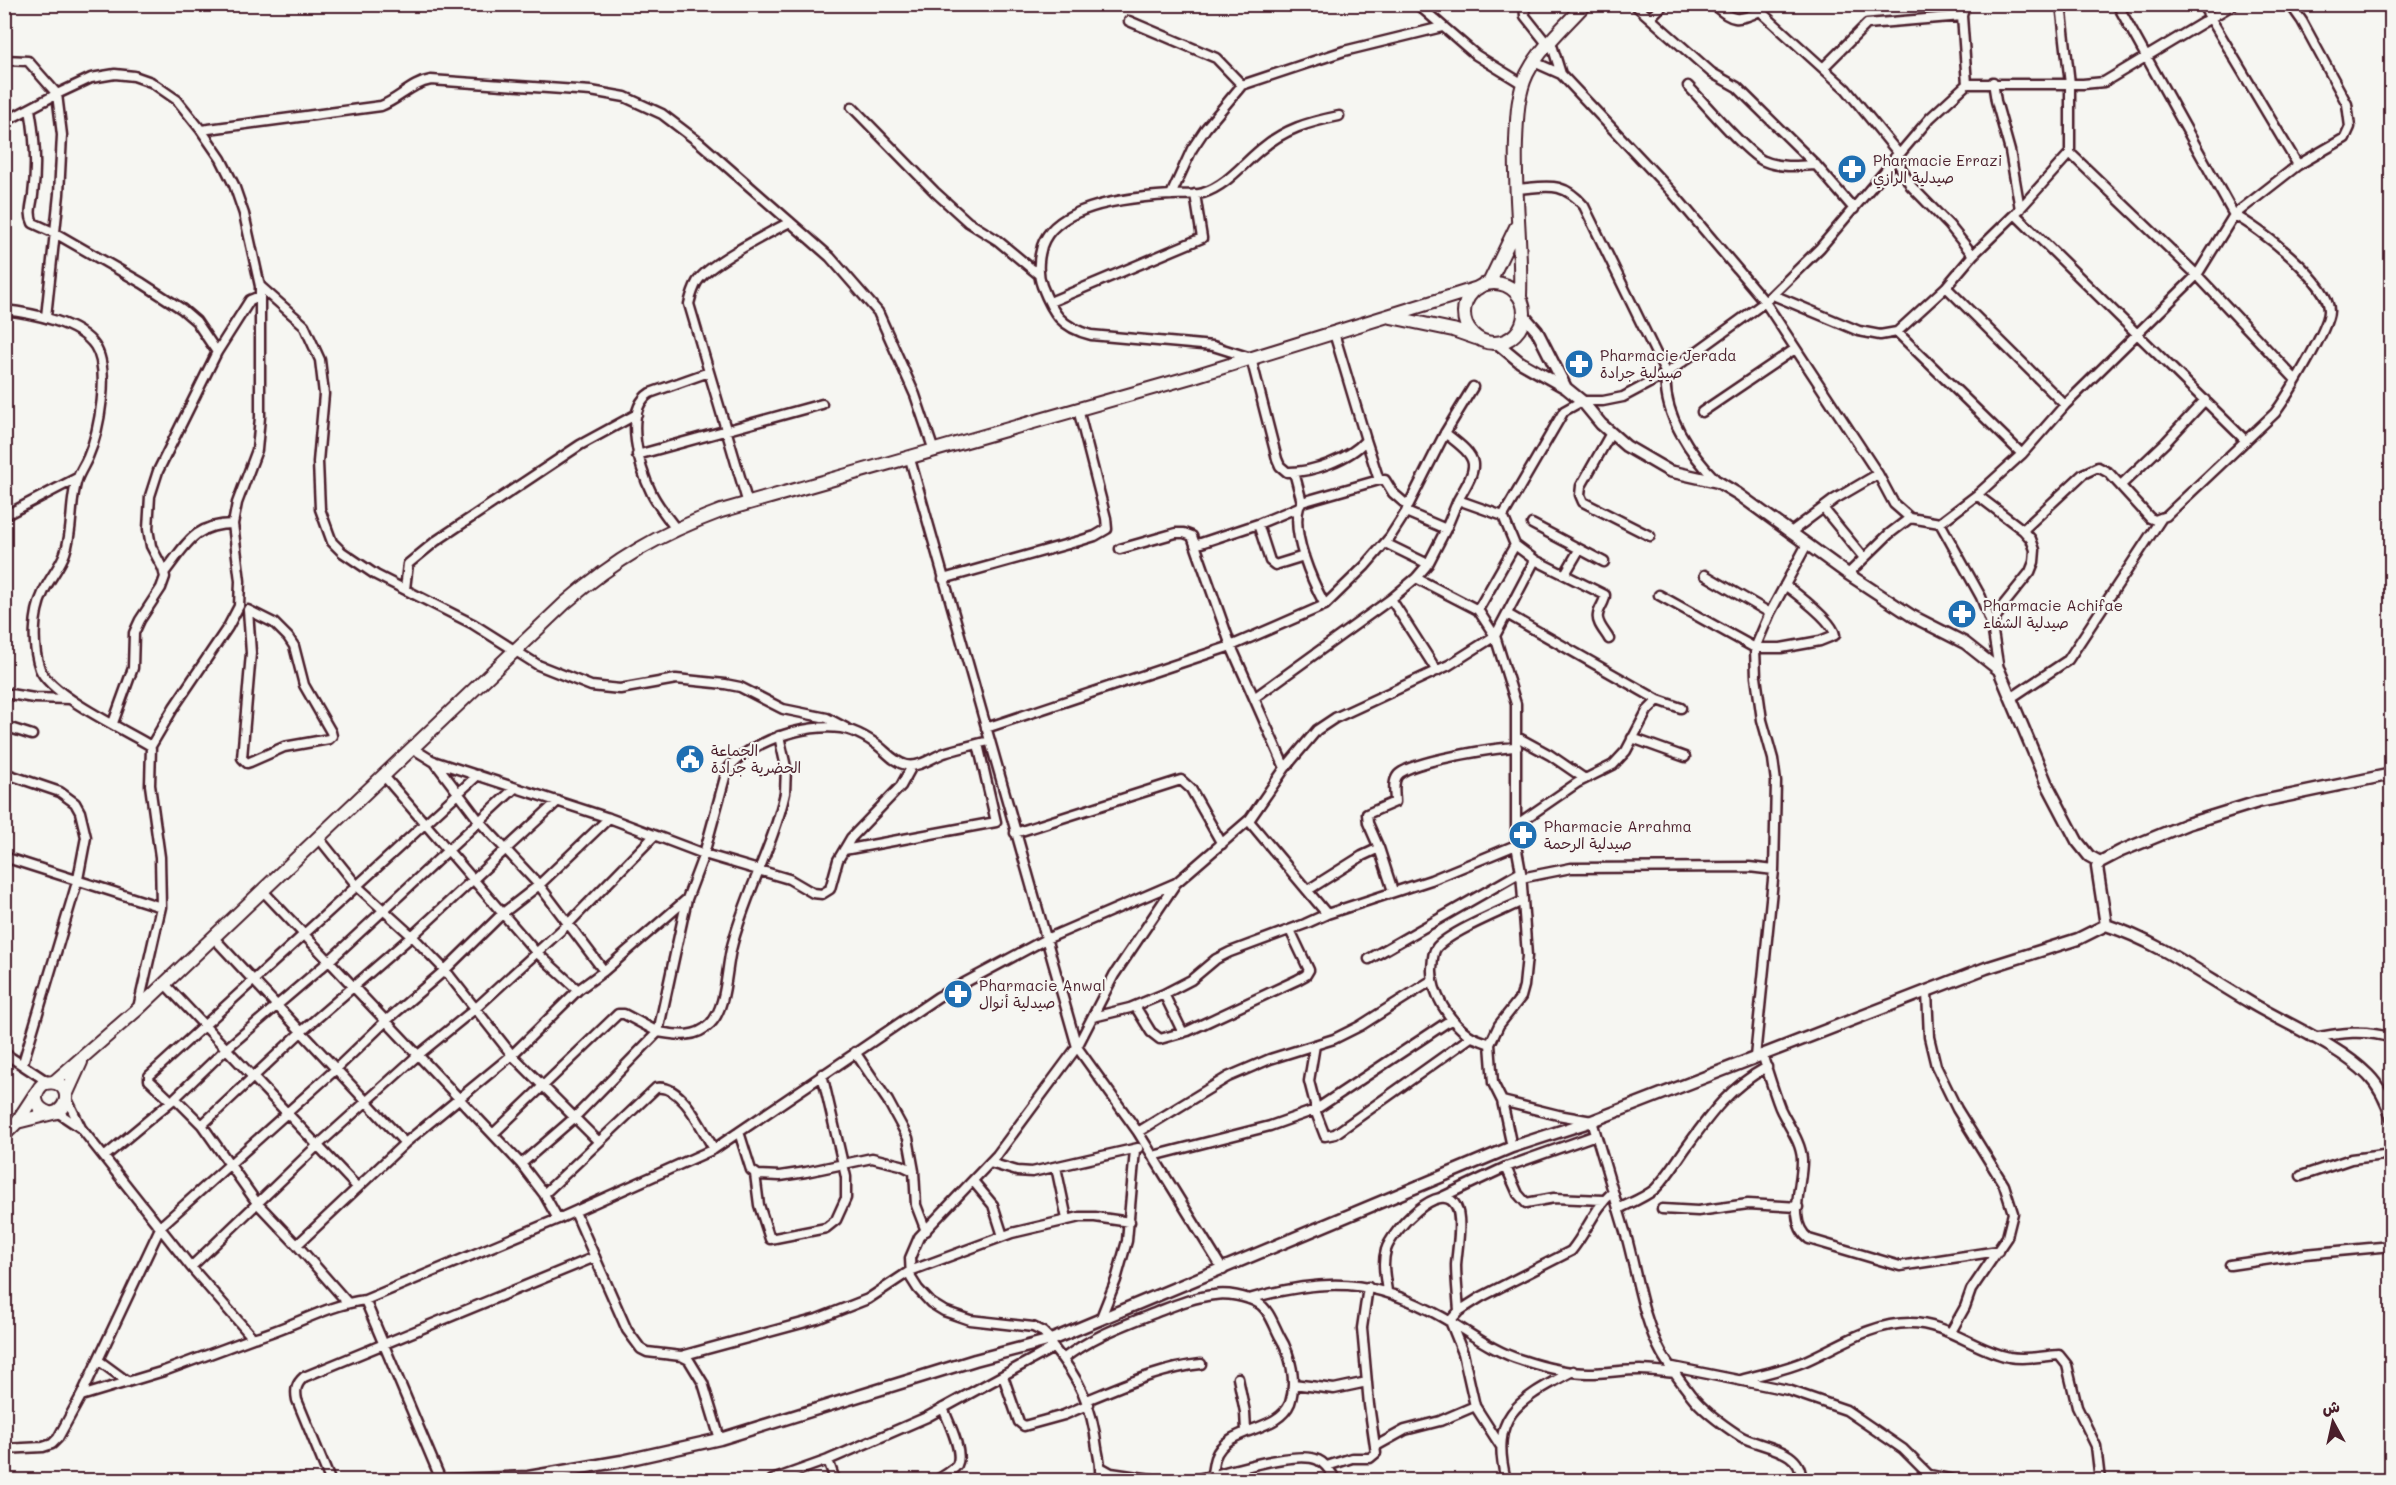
<svg xmlns="http://www.w3.org/2000/svg" width="2396" height="1485" font-family="Mali,'Playpen Sans Arabic',sans-serif">
	<style>
		.lines { fill: none; stroke-linecap: round; stroke-linejoin: round }
		.minor-casing { stroke: #4a1f2b; stroke-width: 13 }
		.tertiary-casing { stroke: #4a1f2b; stroke-width: 15 }
		.secondary-casing { stroke: #4a1f2b; stroke-width: 16 }
		.minor { stroke: #f6f6f2; stroke-width: 8 }
		.tertiary { stroke: #f6f6f2; stroke-width: 10 }
		.secondary { stroke: #f6f6f2; stroke-width: 12 }
		.labels { text-anchor: middle; dominant-baseline: central; stroke-width: 4.5; stroke-linejoin: round; paint-order: stroke }
		.poi-label { font-size: 15px; fill: #4a1f2b; stroke: #f6f6f2; text-anchor: start }
	</style>
	<rect width="100%" height="100%" fill="#f6f6f2"/>
	<filter id="ink" filterUnits="userSpaceOnUse"><feTurbulence type="fractalNoise" baseFrequency=".0167" numOctaves="2"/><feDisplacementMap in="SourceGraphic" scale="12" xChannelSelector="R" yChannelSelector="G"/><feConvolveMatrix kernelMatrix="1 2 1 2 8 2 1 2 1" color-interpolation-filters="sRGB"/></filter>
	<g filter="url(#ink)">
		<g class="lines">
			<g class="minor-casing">
				<path id="minor" d="M1417 4 1476 55 1523 84
					M1524 4 1525 16 1548 45
					M1634 4 1712 73 1737 87 1816 165 1854 209
					M1713 4C1731 21 1738 22 1760 11
					M2202 4 2298 165
					M1760 11 1846 89 1899 154
					M1650 18 1664 4
					M1129 21 1216 58 1242 85
					M1551 42 1561 74
					M4 60 28 61 57 94 62 135 59 194 46 317
					M1534 62 1561 74 1672 192 1765 302 1878 474 1894 504 1910 518 1940 523 1981 597 1992 626 1999 670
					M1823 68 1867 24 1962 16
					M1993 82 1996 101 2010 151 2020 209
					M1967 84H2083L2104 82 2234 4
					M1688 86C1703 101 1748 155 1764 161 1780 168 1799 166 1816 165
					M852 107 935 192 968 222 997 240 1038 274
					M30 109C35 137 37 166 33 195 32 205 28 213 33 223L55 233 142 283 182 309 196 321 217 352
					M4 122 57 94 91 78 115 74 134 76 151 82 177 100 201 130 221 159 234 185 244 214 260 286V417L257 450 237 503 233 524 240 581 239 606 228 627 174 707 151 746 150 785 160 857 161 907 138 1008
					M201 130 381 106C399 99 412 83 431 80L591 91 625 97 662 114 700 143 830 257 878 312 915 395 934 451
					M2070 153 2197 275 2296 380
					M1895 157 1911 186 1949 225 1973 255
					M1516 189C1547 187 1562 180 1584 206L1666 374C1662 414 1691 455 1718 482
					M1171 195 1192 149 1206 128 1242 85 1344 51 1442 27
					M2015 214 2246 441
					M260 286 304 325 320 360 324 394 318 462 320 509 332 542 342 552 376 575 473 624 538 665 591 686 620 689 676 679 725 684 740 687 783 709 827 718 846 728
					M1946 287 2065 405
					M1773 295 1859 331 1880 335 1897 332 1946 287 1973 255 2015 214 2070 153V84L2061 4
					M1050 302 1202 238 1195 194
					M4 310C31 313 79 322 95 346 111 370 99 432 88 457 85 464 81 470 78 477 69 500 74 529 65 553 60 567 49 579 43 593 33 614 32 647 40 669 51 696 125 730 151 746
					M1897 332 2022 454
					M1334 333 1366 440C1350 459 1311 473 1287 472L1280 466 1277 459 1251 358 1213 346 1091 335C1061 327 1053 314 1042 286 1037 273 1038 260 1042 246 1056 204 1133 197 1171 195 1181 194 1192 196 1203 193 1226 186 1242 165 1260 150 1284 129 1309 122 1339 116
					M1702 412 1795 349
					M1445 433C1481 460 1479 464 1458 500
					M1611 433 1581 486 1580 495 1583 502 1650 536
					M1366 440 1379 480
					M637 455 822 404
					M910 459 1077 1047 1138 1132 1223 1270
					M1294 472 1302 502
					M2121 485 2165 443 2205 400
					M1977 495 2023 530 2031 539 2035 550 2034 562 2030 572 2001 608 1992 626
					M748 504 689 304C691 296 693 289 697 282 709 263 769 233 790 222
					M1408 506 1445 433 1473 387
					M1299 507C1291 534 1312 581 1325 605
					M1823 508 1864 558
					M4 516 77 478
					M1940 523 1977 495 2022 454 2065 405 2197 275 2234 215 2298 165 2345 138 2350 127 2347 104 2302 21 2290 4
					M1258 524 1270 561 1275 565 1304 556
					M1532 524 1604 562
					M676 529C668 518 658 506 652 494 640 470 622 411 650 393L709 372
					M2023 530 2083 474 2098 467 2109 473 2150 518 2155 520 2166 516 2275 413C2287 397 2329 328 2329 311 2330 282 2258 227 2234 215L2117 4
					M1791 532 1835 499 1878 474
					M1385 543 1428 564
					M1195 545 1258 524 1299 507 1302 502 1379 480H1385L1393 493 1408 506 1406 512 1446 529 1458 500 1503 516
					M1120 549 1176 533H1184L1192 536 1231 646 1285 768
					M1535 560 1605 595C1605 603 1599 607 1598 615 1596 623 1606 633 1609 639
					M164 573C186 545 194 524 233 524
					M1565 574 1579 550
					M1848 574 1889 534 1910 518
					M1705 575 1770 613
					M1416 578 1478 610 1495 636 1516 704V845L1521 872 1527 956 1524 986 1521 997 1499 1025 1490 1044 1493 1083 1502 1101 1558 1115 1592 1121C1603 1159 1615 1197 1626 1235 1637 1274 1642 1318 1662 1354 1670 1368 1681 1382 1691 1395 1703 1411 1723 1425 1740 1436 1761 1448 1803 1448 1801 1480
					M943 579 1079 541 1095 536 1107 529 1106 518 1078 409
					M405 589 408 564 436 541 580 445 637 414
					M1659 595 1755 648H1781L1820 641 1835 635C1833 621 1797 594 1785 585
					M1391 599 1437 671
					M248 610 274 623 288 637 294 646 304 685 331 732 332 736 329 739 284 747 250 762 247 763 242 758 251 653Z
					M1478 610 1515 545
					M1507 614 1658 700
					M4 693 34 698 70 699
					M1254 698 1391 599 1416 578 1428 564 1446 529
					M2011 698 2068 660 2161 519
					M113 723 133 668 134 633 140 620 161 588 165 577 163 569 151 546 148 529 150 496 158 471 217 352 250 300 260 296
					M4 726 32 735
					M986 728 1231 646 1325 605 1365 566 1390 537 1406 512
					M1517 737 1550 755 1585 779
					M1632 738 1685 757
					M412 748 433 761 609 818 704 854 789 879 813 893 822 894 830 889 838 860 851 838 901 786 912 766
					M434 761 480 822 539 885 604 971
					M4 773 60 792 75 803 80 812 86 837 78 879 23 1063
					M383 775 535 951 578 990
					M1249 821 1327 914
					M1516 825 1577 783 1613 765 1626 751 1647 711 1658 700 1681 708
					M1015 833 1181 780 1191 789 1222 844
					M318 837 358 887 412 936 445 970 512 1055 599 1142
					M1379 848 1393 891
					M844 850 996 822 978 744
					M4 857 161 907
					M1521 878 1571 868 1749 867 1774 870 1776 782 1773 759 1762 720 1756 677 1755 648 1770 613 1806 546
					M262 890 521 1164 544 1194 558 1219
					M1308 890 1362 856 1379 848 1368 823 1367 814 1395 802C1395 794 1392 782 1398 775 1411 761 1495 748 1517 747
					M687 899 658 1032C677 1035 695 1039 710 1024 726 1009 726 972 731 950 744 896 773 847 785 793L786 767 779 736
					M213 937 405 1143
					M1369 959 1521 872
					M164 983 357 1187
					M1927 992 1929 1037 1936 1066 1957 1109 2004 1185 2013 1213 2007 1237 1971 1290 1965 1307 1951 1332
					M1164 994 1183 1033
					M1135 1006 1151 1032 1160 1039 1188 1031 1297 980 1306 975 1309 970 1290 930
					M1093 1017 1130 1008 1164 994 1191 980 1216 959 1230 952 1305 924 1327 914 1431 880 1516 845
					M1452 1019 1315 1110 1325 1136 1335 1134 1471 1037
					M2312 1038C2341 1033 2364 1029 2392 1038
					M1490 1044C1483 1041 1475 1039 1469 1035 1449 1021 1431 993 1432 969 1433 961 1432 953 1437 947 1452 931 1502 911 1523 901
					M855 1052 888 1101 908 1138 914 1171 916 1205 926 1231
					M4 1053 48 1082
					M1762 1054C1768 1072 1773 1090 1780 1108 1787 1124 1801 1141 1802 1159 1803 1184 1786 1222 1809 1239L1900 1266 1998 1251
					M1755 1057 1774 870
					M175 1098 202 1125 257 1203 297 1245
					M67 1099 81 1128 191 1267 253 1338C291 1328 326 1305 365 1300L558 1219 714 1149 938 997 1046 939 1176 883 1250 819 1285 768 1317 730 1335 718 1449 665 1495 636 1535 560 1515 545 1503 516 1564 411 1582 401H1603L1623 397 1666 374 1765 302 1820 248 1930 118 1967 84 1962 16 1965 4
					M171 1101 149 1080V1076L478 775
					M1502 1101 1512 1147
					M57 1112 81 1128
					M202 1125 301 1032 412 936 558 801
					M739 1132 751 1170 758 1175 780 1176 806 1172 872 1158 901 1165 914 1171
					M1138 1132 1228 1077 1270 1059 1334 1039 1360 1026 1431 981
					M493 1134 618 1014H624L658 1032 574 1118 521 1164
					M1153 1156 1270 1126 1315 1110V1104L1309 1081 1315 1045
					M104 1157 175 1098 227 1048 329 961 515 788
					M990 1163 1017 1171 1032 1172 1138 1148
					M1056 1167 1067 1219
					M1506 1167 1518 1194 1526 1203 1554 1198 1603 1200
					M755 1174 759 1205 770 1239 826 1228 836 1220 846 1198V1177L822 1074
					M2301 1176 2351 1159 2392 1154
					M973 1181 993 1205 1003 1236
					M544 1194 656 1088C682 1083 702 1130 714 1149
					M1440 1198 1506 1167 1596 1135
					M1618 1209C1630 1203 1644 1198 1655 1189 1666 1178 1674 1165 1683 1152 1709 1116 1727 1089 1767 1067
					M1662 1209 1698 1211 1748 1204 1798 1207
					M575 1212 627 1330 641 1349 647 1352 681 1356 689 1360 703 1383 720 1439
					M2230 1265 2305 1254 2392 1246
					M191 1267 317 1146 417 1056 476 1008 569 923 654 836
					M1387 1291C1385 1277 1382 1263 1386 1250 1391 1232 1441 1177 1456 1206 1463 1219 1457 1250 1456 1265 1456 1280 1458 1296 1459 1311
					M1249 1299C1325 1277 1373 1278 1442 1317 1469 1332 1492 1351 1522 1360 1543 1367 1568 1373 1589 1373 1606 1373 1623 1370 1640 1370 1652 1370 1664 1372 1676 1373
					M365 1300 441 1480
					M347 1302 297 1245 405 1143 512 1055 578 990 604 971 687 899 704 854 727 770C748 741 817 718 852 731 860 734 869 739 876 744 886 751 893 762 906 765 919 768 933 757 944 753 959 748 974 745 989 741
					M1100 1320 1116 1280 1127 1241 1135 1150
					M1052 1346C1080 1379 1092 1406 1097 1448 1099 1460 1102 1469 1099 1480
					M681 1356 817 1319 868 1299 910 1271 1012 1233 1080 1217H1095L1130 1222
					M1063 1359C1093 1336 1122 1326 1157 1312 1175 1305 1194 1297 1214 1295 1227 1293 1246 1296 1258 1303 1269 1309 1274 1326 1280 1337 1291 1355 1297 1382 1290 1403 1277 1434 1227 1425 1215 1458 1213 1464 1213 1471 1211 1476
					M98 1360 128 1382
					M1673 1367 1788 1390 1846 1410 1903 1449 1934 1480
					M1003 1376 1019 1422 1024 1426 1064 1415 1089 1404
					M1238 1378 1245 1412 1246 1431
					M1741 1380C1761 1374 1784 1370 1803 1362 1838 1347 1870 1323 1910 1323 1947 1323 1974 1350 2009 1357 2026 1360 2042 1356 2059 1355L2067 1365 2077 1407 2096 1446 2100 1480
					M1293 1384 1334 1389 1367 1382
					M81 1396 164 1371 253 1338
					M1087 1400C1124 1385 1161 1368 1201 1364
					M1500 1445 1475 1406 1463 1353 1450 1321 1459 1311 1481 1297 1571 1251C1587 1232 1594 1208 1613 1192
					M1376 1446 1405 1430 1440 1421 1475 1406
					M4 1449 43 1447 52 1444 58 1438 81 1396 161 1226 336 1069 387 1020 445 970 503 913 539 885 609 818
					M828 1460 835 1480
					M1327 1466 1352 1458H1370L1376 1453 1369 1405 1362 1328 1368 1287
					M1102 1468 1111 1473 1158 1480
					M1930 1475 1955 1480
					M330 1480 297 1400C295 1390 296 1384 304 1377L595 1257
					M772 1480 828 1460 927 1417 1051 1349V1340L1043 1332 1033 1327 970 1320 944 1311 931 1303 918 1289 911 1278 910 1258 919 1237 997 1155 1077 1047 1114 975 1176 883
					M937 1480C943 1476 953 1471 957 1465 964 1452 948 1421 943 1408
					M1193 1480C1220 1475 1295 1449 1318 1460 1327 1464 1331 1473 1336 1480
					M1506 1480C1489 1413 1520 1400 1573 1371"/>
			</g>
			<g class="tertiary-casing">
				<path id="tertiary" d="M1524 316 1537 331 1566 388
					M1497 343 1520 362 1566 388 1582 401 1601 424 1626 446 1669 471 1718 482 1738 494 1848 574 1912 616 1965 643 1999 670 2046 782 2077 841 2089 856 2100 862
					M2106 925C2159 942 2203 975 2251 1003 2288 1025 2338 1045 2368 1075 2380 1087 2387 1102 2392 1119
					M446 1480 528 1477 622 1461 720 1439 975 1360 1051 1340 1512 1147 1592 1121 1986 968 2078 939 2106 925 2097 867 2100 862 2121 851 2187 824 2258 802 2392 774"/>
			</g>
			<g class="secondary-casing">
				<path id="secondary" d="M1489 283 1516 227
					M1464 313a30 30 0 1 1 60 0a30 30 0 1 1-60 0Z
					M1520 296C1522 245 1514 193 1516 141 1517 119 1517 95 1527 74 1540 48 1565 26 1585 4
					M1391 317 1453 330 1476 338
					M54 1082 138 1009 565 603C616 559 659 534 721 511L1191 377 1478 288
					M67 1093 81 1062
					M17 1122 57 1112C75 1100 64 1076 43 1084 32 1094 34 1108 49 1113
					M4 1135 17 1122 36 1093"/>
			</g>
			<use href="#minor" class="minor"/>
			<use href="#tertiary" class="tertiary"/>
			<use href="#secondary" class="secondary"/>
		</g>
	</g>
	<defs>
		<g id="pharmacy-disc" transform="scale(1.5)"><circle r="9.5" fill="#1f6fb2" stroke="#f6f6f2"/><path d="M-2-6h4v4h4v4h-4v4h-4v-4h-4v-4h4Z" fill="#fff"/></g>
		<g id="civic-disc" transform="scale(1.5)"><circle r="9.5" fill="#1f6fb2" stroke="#f6f6f2"/><path d="M-.6-6.5H3V-4.5H.6V-3L4-1V1h2V6H-6V1h2V-1L-.6-3ZM-1.2 2.5V6h2.4V2.5Z" fill="#fff"/></g>
	</defs>
	<g fill-rule="evenodd">
		<use href="#pharmacy-disc" x="1852" y="169"/>
		<use href="#pharmacy-disc" x="1579" y="364"/>
		<use href="#pharmacy-disc" x="1962" y="614"/>
		<use href="#civic-disc" x="690" y="759"/>
		<use href="#pharmacy-disc" x="1523" y="835"/>
		<use href="#pharmacy-disc" x="958" y="994"/>
	</g>
	<g class="labels">
		<g class="poi-label">
			<text x="1873" y="160">Pharmacie Errazi<tspan x="1873" dy="17">صيدلية الرازي</tspan></text>
			<text x="1600" y="355">Pharmacie Jerada<tspan x="1600" dy="17">صيدلية جرادة</tspan></text>
			<text x="1983" y="605">Pharmacie Achifae<tspan x="1983" dy="17">صيدلية الشفاء</tspan></text>
			<text x="711" y="750">الجماعة<tspan x="711" dy="17">الحضرية جرادة</tspan></text>
			<text x="1544" y="826">Pharmacie Arrahma<tspan x="1544" dy="17">صيدلية الرحمة</tspan></text>
			<text x="979" y="985">Pharmacie Anwal<tspan x="979" dy="17">صيدلية أنوال</tspan></text>
		</g>
	</g>
	<rect width="2396" height="1485" fill="none" stroke="#f6f6f2" stroke-width="24"/>
	<rect x="12" y="12" width="2372" height="1461" fill="none" stroke="#4a1f2b" stroke-width="2" filter="url(#ink)"/>
	<g transform="translate(2333 1422) rotate(352)" stroke="#f6f6f2" stroke-width="4.5" paint-order="stroke">
	<path d="M0-4.5L10 22L0 15L-10 22Z" fill="#4a1f2b"/>
	<text y="-9" font-size="16" font-weight="bold" text-anchor="middle" fill="#4a1f2b">ش</text>
	</g>
</svg>
